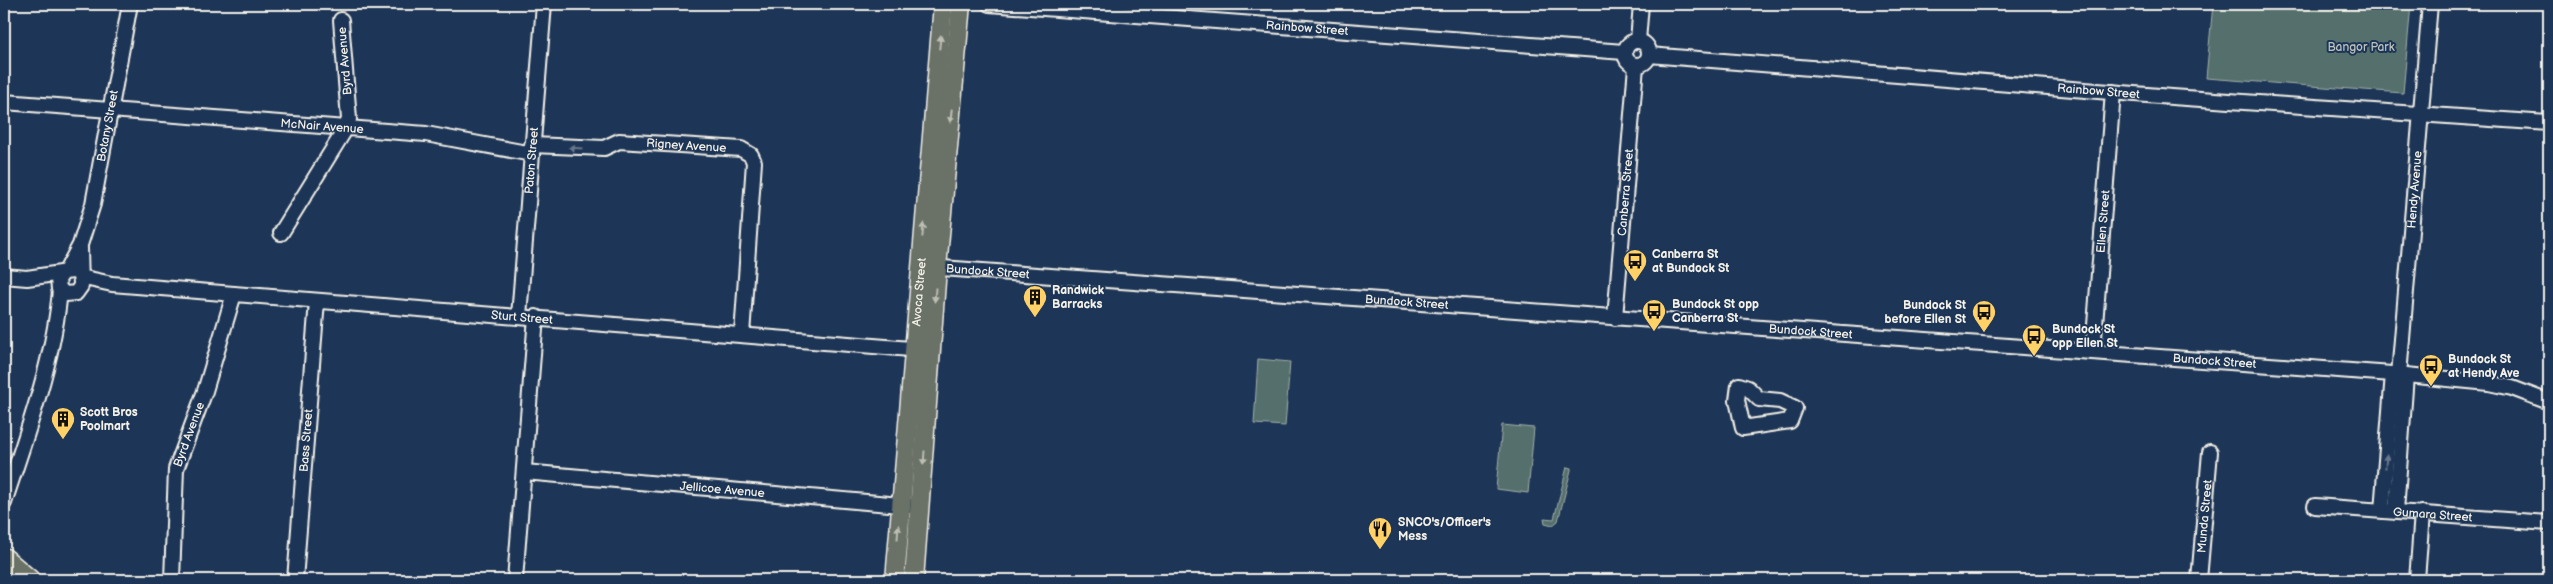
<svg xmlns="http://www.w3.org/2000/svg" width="2553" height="584" viewBox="0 0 2553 584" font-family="'Balsamiq Sans',sans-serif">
<rect width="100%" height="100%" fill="#1d3557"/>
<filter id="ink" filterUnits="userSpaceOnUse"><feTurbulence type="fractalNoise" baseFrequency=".02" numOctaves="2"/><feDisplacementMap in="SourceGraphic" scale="10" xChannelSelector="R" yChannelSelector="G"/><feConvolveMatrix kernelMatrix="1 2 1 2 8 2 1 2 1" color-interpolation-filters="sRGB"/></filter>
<g filter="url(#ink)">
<g fill="#546f6c" stroke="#a4b0aa">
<path d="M2213,4H2411L2403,93L2206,78Z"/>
<path d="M1258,359L1290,362L1285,426L1254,424Z"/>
<path d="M1502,425L1534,428L1528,493L1496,489Z"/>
<path d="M1567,467L1571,468V470L1558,521L1553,525L1545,523L1544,518L1554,519Z"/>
</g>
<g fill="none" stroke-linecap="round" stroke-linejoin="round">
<g stroke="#f4f1e8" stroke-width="18">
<g id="minor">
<path id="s1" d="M989,4L1624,52"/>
<circle cx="1637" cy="53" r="12"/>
<path d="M1638,41L1641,4"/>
<path id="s2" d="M1649,55L2172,97L2549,123"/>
<path id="s3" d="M4,102L426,134L532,154"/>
<path id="s4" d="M532,145L604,148L619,141L741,149L751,155L754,162L742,335"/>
<path d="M281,233L346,128L349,119L341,20"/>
<path id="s5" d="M928,267L2406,375L2489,383L2512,388L2549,402"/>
<path id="s6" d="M66,271L80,245L93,204L130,4"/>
<path d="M74,271L64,272L58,279L59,289L65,294L76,293L81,286L80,248"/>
<path d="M4,276L27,278L61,273"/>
<path id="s7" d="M80,277L112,284L923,350"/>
<path id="s8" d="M519,316L544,4"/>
<path id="s9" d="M1615,318L1636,66"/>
<path id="s10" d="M2093,351L2113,92"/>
<path id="s11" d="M2399,375L2430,4"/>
<path d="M1739,385L1748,388L1759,399L1780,401L1795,408L1790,421L1743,428L1737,400Z"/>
<path id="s12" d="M524,472L912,506"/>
<path d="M4,503C26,435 54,361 60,290"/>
<path id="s13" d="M2315,506L2549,523"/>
<path d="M2382,510L2393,374"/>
<path d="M2396,511L2406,375"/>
<path id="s14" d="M172,580L176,469L205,391L234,294"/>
<path id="s15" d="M295,580L317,301"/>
<path d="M515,580L536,317"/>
<path id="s16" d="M2199,580L2210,452"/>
<path d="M2417,580L2422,513"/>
</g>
</g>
<g stroke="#f4f1e8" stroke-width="21">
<g id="major">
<path d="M4,557L31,580"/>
<path id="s17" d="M895,580L943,4"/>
<path d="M914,580L937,268L961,4"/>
</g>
</g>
<use href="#minor" stroke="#1d3557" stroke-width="14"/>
<use href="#major" stroke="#6a7166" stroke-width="18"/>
</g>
<defs><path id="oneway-solid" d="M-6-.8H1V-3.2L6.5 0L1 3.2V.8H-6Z" transform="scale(1.25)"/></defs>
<g fill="#bdbeb4">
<use href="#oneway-solid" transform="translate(940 42) rotate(-84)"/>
<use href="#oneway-solid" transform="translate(951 116) rotate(96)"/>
<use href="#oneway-solid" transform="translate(923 230) rotate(-85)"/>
<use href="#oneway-solid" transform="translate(935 295) rotate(94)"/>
<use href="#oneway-solid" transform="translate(924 458) rotate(94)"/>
<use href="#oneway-solid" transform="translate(898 532) rotate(-86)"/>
</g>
<g fill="#68778a">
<use href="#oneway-solid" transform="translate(576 148) rotate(-176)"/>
<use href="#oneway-solid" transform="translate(2386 461) rotate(-85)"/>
</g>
</g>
<defs>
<g id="bus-pin" transform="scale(1.25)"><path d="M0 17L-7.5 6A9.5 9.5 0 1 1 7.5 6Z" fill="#ffd166" stroke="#1d3557"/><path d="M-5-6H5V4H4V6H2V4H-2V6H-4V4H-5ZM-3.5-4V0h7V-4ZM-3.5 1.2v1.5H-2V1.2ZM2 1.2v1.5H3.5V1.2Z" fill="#111"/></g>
<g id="building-pin" transform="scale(1.25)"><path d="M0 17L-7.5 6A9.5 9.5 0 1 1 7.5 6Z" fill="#ffd166" stroke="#1d3557"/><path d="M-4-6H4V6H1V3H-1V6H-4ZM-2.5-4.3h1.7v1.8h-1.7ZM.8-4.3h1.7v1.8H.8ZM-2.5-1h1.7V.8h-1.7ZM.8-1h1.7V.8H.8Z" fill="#111"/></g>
<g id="restaurant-pin" transform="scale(1.25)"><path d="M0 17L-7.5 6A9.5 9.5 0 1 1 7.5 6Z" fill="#ffd166" stroke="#1d3557"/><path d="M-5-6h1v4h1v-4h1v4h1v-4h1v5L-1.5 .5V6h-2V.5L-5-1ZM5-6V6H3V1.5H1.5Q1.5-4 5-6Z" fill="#111"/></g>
</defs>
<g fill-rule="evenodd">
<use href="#bus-pin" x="1635" y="261"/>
<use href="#building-pin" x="1035" y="297"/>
<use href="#bus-pin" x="1654" y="311"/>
<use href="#bus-pin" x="1984" y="312"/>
<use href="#bus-pin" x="2034" y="336"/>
<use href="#bus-pin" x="2431" y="366"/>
<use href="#building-pin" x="63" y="419"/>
<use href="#restaurant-pin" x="1380" y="529"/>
</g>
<g text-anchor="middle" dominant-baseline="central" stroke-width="4" stroke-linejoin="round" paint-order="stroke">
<g font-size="12" fill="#f4f1e8" stroke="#1d3557">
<text stroke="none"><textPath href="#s1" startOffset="319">Rainbow Street</textPath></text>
<text transform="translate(345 61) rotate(-95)">Byrd Avenue</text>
<text stroke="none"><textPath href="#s2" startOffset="451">Rainbow Street</textPath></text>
<text stroke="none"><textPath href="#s6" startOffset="152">Botany Street</textPath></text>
<text stroke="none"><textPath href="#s3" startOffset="319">McNair Avenue</textPath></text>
<text stroke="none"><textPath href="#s4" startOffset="156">Rigney Avenue</textPath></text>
<text stroke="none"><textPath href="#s8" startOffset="156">Paton Street</textPath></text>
<text stroke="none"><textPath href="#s11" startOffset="186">Hendy Avenue</textPath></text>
<text stroke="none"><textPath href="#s9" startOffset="126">Canberra Street</textPath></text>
<text stroke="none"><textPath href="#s10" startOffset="130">Ellen Street</textPath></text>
<text stroke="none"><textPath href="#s5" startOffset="60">Bundock Street</textPath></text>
<text stroke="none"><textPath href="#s17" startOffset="289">Avoca Street</textPath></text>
<text stroke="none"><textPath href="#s5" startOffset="480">Bundock Street</textPath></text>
<text stroke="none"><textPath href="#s7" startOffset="444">Sturt Street</textPath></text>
<text stroke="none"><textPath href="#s5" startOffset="885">Bundock Street</textPath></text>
<text stroke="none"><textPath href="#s5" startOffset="1290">Bundock Street</textPath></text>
<text stroke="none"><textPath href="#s14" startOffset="148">Byrd Avenue</textPath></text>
<text stroke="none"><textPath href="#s15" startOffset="140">Bass Street</textPath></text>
<text stroke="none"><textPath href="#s12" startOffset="199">Jellicoe Avenue</textPath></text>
<text stroke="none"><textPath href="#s13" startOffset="118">Gumara Street</textPath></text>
<text stroke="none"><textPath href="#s16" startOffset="64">Munda Street</textPath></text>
</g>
<g font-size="12" fill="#bcc4bd" stroke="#1d3557">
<text x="2361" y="47">Bangor Park</text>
</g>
<g font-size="12" font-weight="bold" fill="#f4f1e8" stroke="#1d3557" text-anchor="start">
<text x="1652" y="254">Canberra St<tspan x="1652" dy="14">at Bundock St</tspan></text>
<text x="1052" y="290">Randwick<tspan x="1052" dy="14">Barracks</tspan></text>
<text x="1672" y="304">Bundock St opp<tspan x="1672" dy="14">Canberra St</tspan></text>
<text x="1966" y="305" text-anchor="end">Bundock St<tspan x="1966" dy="14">before Ellen St</tspan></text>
<text x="2052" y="329">Bundock St<tspan x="2052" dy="14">opp Ellen St</tspan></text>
<text x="2448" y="359">Bundock St<tspan x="2448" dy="14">at Hendy Ave</tspan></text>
<text x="80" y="412">Scott Bros<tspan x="80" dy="14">Poolmart</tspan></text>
<text x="1398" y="522">SNCO's/Officer's<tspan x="1398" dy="14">Mess</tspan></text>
</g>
</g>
<rect width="2553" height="584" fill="none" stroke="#1d3557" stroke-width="20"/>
<rect x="10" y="10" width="2533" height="564" fill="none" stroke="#f4f1e8" stroke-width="2" filter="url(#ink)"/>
</svg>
